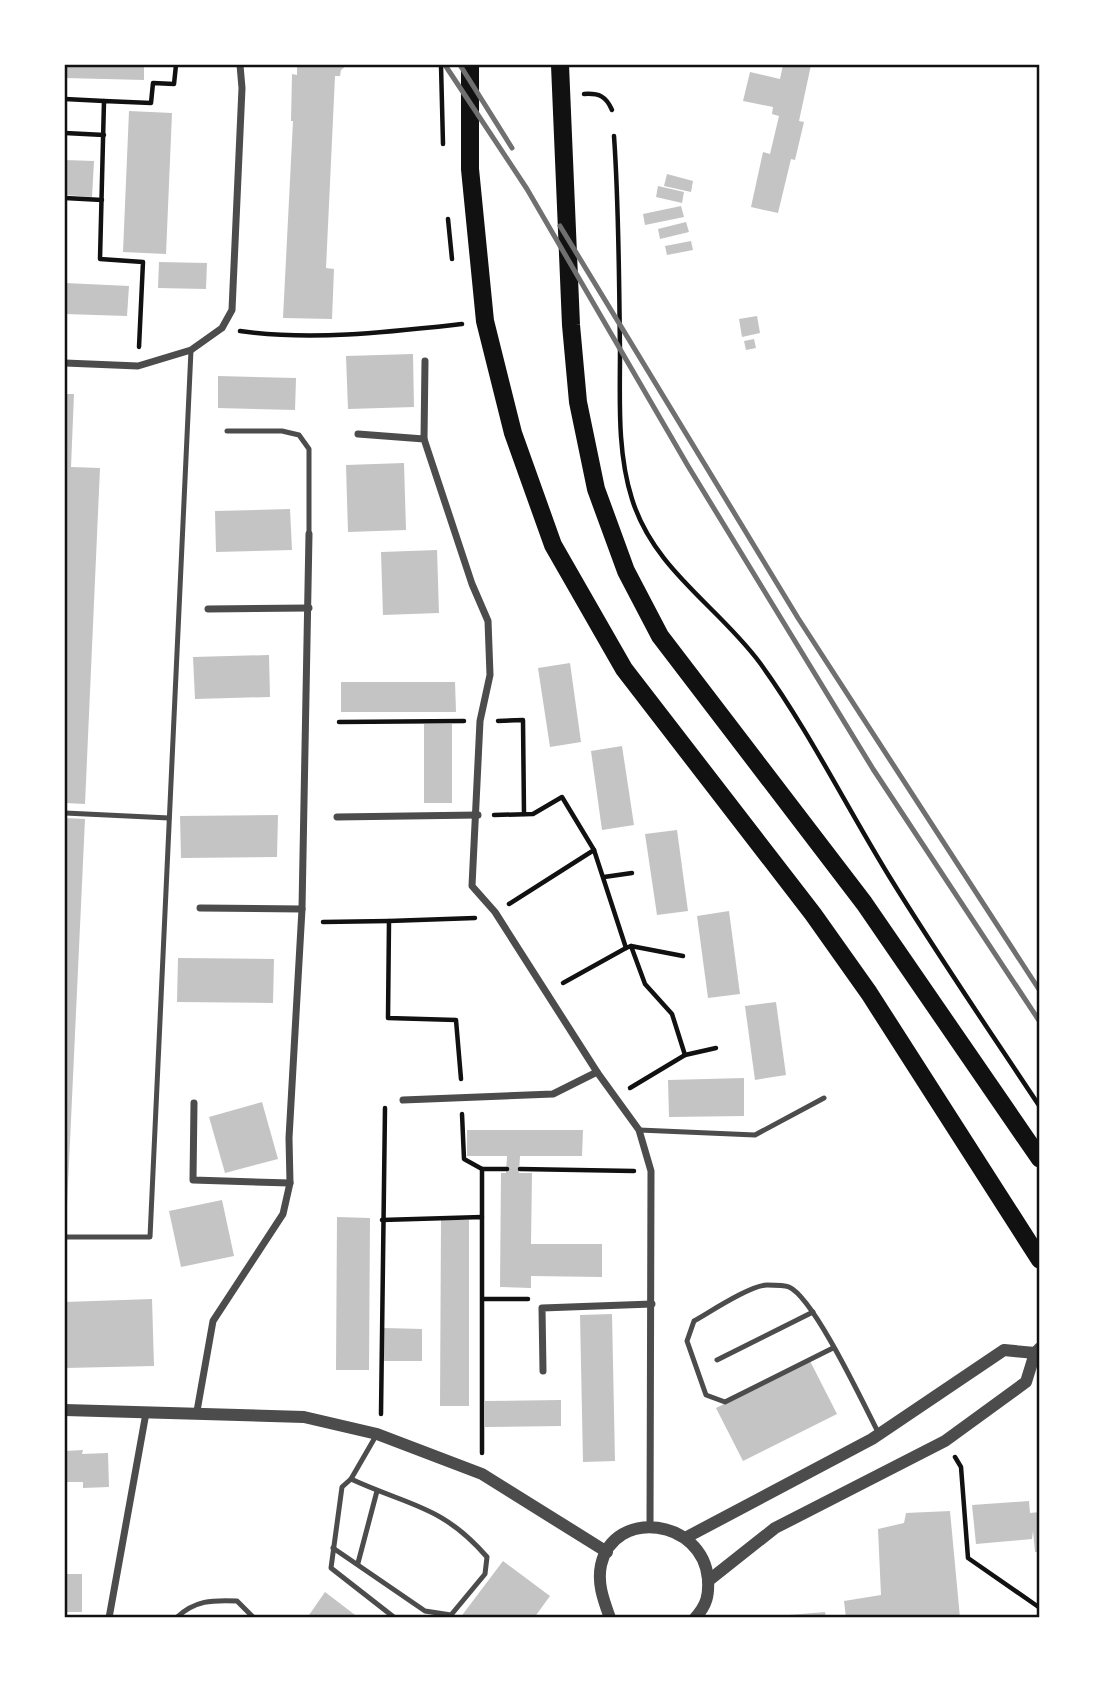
<svg xmlns="http://www.w3.org/2000/svg" width="1105" height="1683" viewBox="0 0 1105 1683" font-family="Arial,sans-serif">
<rect width="100%" height="100%" fill="#fff"/>
<g fill="#c4c4c4">
<path d="M65,65H144V80L65,78Z"/>
<path d="M297,65H347L341,70L340,76H335L326,268L334,269L332,319L283,318L293,121H291L292,74L297,75Z"/>
<path d="M783,65H811L799,121L804,122L795,160L791,159L778,213L751,207L763,152L770,154L779,116L772,114L773,107L743,101L750,72L780,79Z"/>
<path d="M129,111L172,113L166,254L123,252Z"/>
<path d="M65,160L94,161L92,197L65,195Z"/>
<path d="M667,174L693,181L691,192L664,186Z"/>
<path d="M658,186L684,192L682,203L656,197Z"/>
<path d="M681,206L684,217L645,225L643,214Z"/>
<path d="M686,222L689,232L660,239L658,229Z"/>
<path d="M691,241L693,250L667,255L665,246Z"/>
<path d="M159,262L207,263L206,289L158,288Z"/>
<path d="M65,283L129,286L127,316L65,314Z"/>
<path d="M757,316L760,333L742,337L739,319Z"/>
<path d="M754,339L756,348L746,350L744,341Z"/>
<path d="M413,354L414,407L348,409L346,356Z"/>
<path d="M218,376L296,378L295,410L218,408Z"/>
<path d="M65,394H74L71,467L100,468L85,804L65,803Z"/>
<path d="M404,463L406,530L348,532L346,465Z"/>
<path d="M290,509L292,550L216,552L215,511Z"/>
<path d="M437,550L439,613L383,615L381,552Z"/>
<path d="M269,655L270,697L195,699L193,657Z"/>
<path d="M570,663L581,742L550,747L538,668Z"/>
<path d="M341,682H455L456,712H341Z"/>
<rect x="424" y="724" width="28" height="79"/>
<path d="M622,746L634,825L602,830L591,751Z"/>
<path d="M278,815L277,857L181,858L180,816Z"/>
<path d="M65,818L85,819L67,1206H65Z"/>
<path d="M677,830L688,911L657,915L645,834Z"/>
<path d="M729,911L740,994L708,998L697,916Z"/>
<path d="M178,958L274,959L273,1003L177,1002Z"/>
<path d="M776,1002L786,1075L755,1080L745,1006Z"/>
<path d="M744,1078V1116L669,1117L668,1080Z"/>
<path d="M262,1102L278,1159L225,1173L209,1117Z"/>
<path d="M467,1130H583L582,1156H520L519,1173H532L531,1244H602V1277L531,1276V1288L500,1287L501,1173H506L507,1156H467Z"/>
<path d="M222,1200L234,1256L181,1267L169,1211Z"/>
<path d="M337,1217L370,1218L369,1370H336Z"/>
<path d="M441,1220H469V1406H440Z"/>
<path d="M152,1299L154,1366L65,1368V1302Z"/>
<path d="M612,1314L615,1461L583,1462L580,1315Z"/>
<path d="M384,1328L422,1329V1361H384Z"/>
<path d="M810,1361L837,1414L743,1461L716,1408Z"/>
<path d="M561,1400V1426L485,1427V1401Z"/>
<path d="M83,1450L82,1454L108,1453L109,1487L83,1488V1482H65V1451Z"/>
<path d="M1029,1501L1030,1513L1040,1512V1552H1035L1033,1531L1032,1539L976,1544L972,1505Z"/>
<path d="M950,1511L960,1618H846L844,1601L881,1595L878,1529L904,1523L906,1513Z"/>
<path d="M503,1561L550,1596L534,1618H460Z"/>
<rect x="65" y="1574" width="17" height="38"/>
<path d="M325,1592L359,1618H307Z"/>
<path d="M825,1612L826,1618H777V1616Z"/>
</g>
<g fill="none" stroke-linecap="round" stroke-linejoin="round">
<g stroke="#111" stroke-width="4.5">
<path d="M441,65L443,144"/>
<path d="M584,94C599,93 606,96 612,110"/>
<path d="M65,99L104,101"/>
<path d="M65,133L104,135"/>
<path d="M614,136C619,207 619,279 620,351C620,400 617,452 632,499C654,570 718,606 760,663C808,729 846,806 889,876C937,954 989,1030 1040,1107"/>
<path d="M65,198L102,200"/>
<path d="M448,219L452,259"/>
<path d="M240,331C312,341 389,332 462,324"/>
<path d="M139,347L143,262L100,259L104,101L151,103L153,83L174,84L176,65"/>
<path d="M498,721L523,720L524,814"/>
<path d="M339,722L464,721"/>
<path d="M494,815L533,814L562,797L594,850L626,948L631,946L645,984L672,1014L685,1055"/>
<path d="M604,877L632,873"/>
<path d="M509,904L594,850"/>
<path d="M323,922L389,921"/>
<path d="M631,946L683,956"/>
<path d="M563,983L626,948"/>
<path d="M461,1079L456,1020L388,1018L389,921L475,918"/>
<path d="M630,1088L685,1055L716,1048"/>
<path d="M462,1114L464,1159L482,1169V1217"/>
<path d="M482,1169H507"/>
<path d="M520,1169L634,1171"/>
<path d="M382,1220L482,1217V1453"/>
<path d="M483,1299H528"/>
<path d="M381,1414L385,1108"/>
<path d="M955,1457L961,1467L968,1558L1040,1608"/>
</g>
<g stroke="#4c4c4c" stroke-width="5">
<path d="M227,431H282L299,435L309,449V534"/>
<path d="M65,813L169,818"/>
<path d="M639,1130L755,1135L824,1098"/>
<path d="M65,1237H150L191,350"/>
<path d="M833,1348L725,1402L706,1395L687,1341L694,1321C710,1312 751,1285 767,1285C773,1285 784,1285 789,1287C814,1298 864,1405 879,1434"/>
<path d="M717,1360L813,1312"/>
<path d="M377,1434L351,1479L342,1487L331,1568L395,1618"/>
<path d="M333,1548L425,1611L451,1615L485,1574L487,1557C442,1505 409,1506 351,1479"/>
<path d="M358,1563L377,1491"/>
<path d="M176,1618C195,1600 212,1600 237,1601L254,1618"/>
</g>
<g stroke="#4c4c4c" stroke-width="7">
<path d="M65,363L138,366L191,350L222,328L232,310L242,88L240,65"/>
<path d="M358,434L424,439L472,584L488,621L490,675L480,721L472,886L495,912L597,1072"/>
<path d="M424,439L425,361"/>
<path d="M208,609L309,608"/>
<path d="M337,817L478,815"/>
<path d="M200,908L302,909"/>
<path d="M403,1100L553,1094L597,1072L639,1130L651,1171L650,1527"/>
<path d="M194,1103L193,1180L290,1183"/>
<path d="M543,1371L542,1308L652,1304"/>
<path d="M197,1411L213,1321L283,1214L290,1183L289,1138L302,909L309,534"/>
<path d="M109,1618L146,1413"/>
</g>
<g stroke="#4c4c4c" stroke-width="12">
<path d="M65,1410L304,1417L377,1434L482,1474L607,1552"/>
<path d="M687,1537L872,1439L1004,1350L1035,1353"/>
<path d="M708,1581L775,1528L945,1441L1026,1382L1035,1353L1040,1348"/>
<path d="M610,1618C604,1601 597,1584 601,1565C614,1507 703,1519 708,1579C709,1595 707,1605 695,1618"/>
</g>
<g stroke="#111" stroke-width="18">
<path d="M470,65V169L485,321L513,433L553,545L624,669L813,914L869,993L1040,1260"/>
<path d="M560,65L571,325L578,402L596,489L626,571L660,636L864,903L1040,1159"/>
</g>
<g stroke="#707070" stroke-width="5">
<path d="M445,65L527,189L688,466L873,769L1040,1022"/>
<path d="M460,65L512,148"/>
<path d="M560,226L798,618L1040,991"/>
</g>
</g>
<rect width="1105" height="1683" fill="none" stroke="#ffffff" stroke-width="133"/>
<rect x="66" y="66" width="972" height="1550" fill="none" stroke="#111" stroke-width="2.5"/>
</svg>
